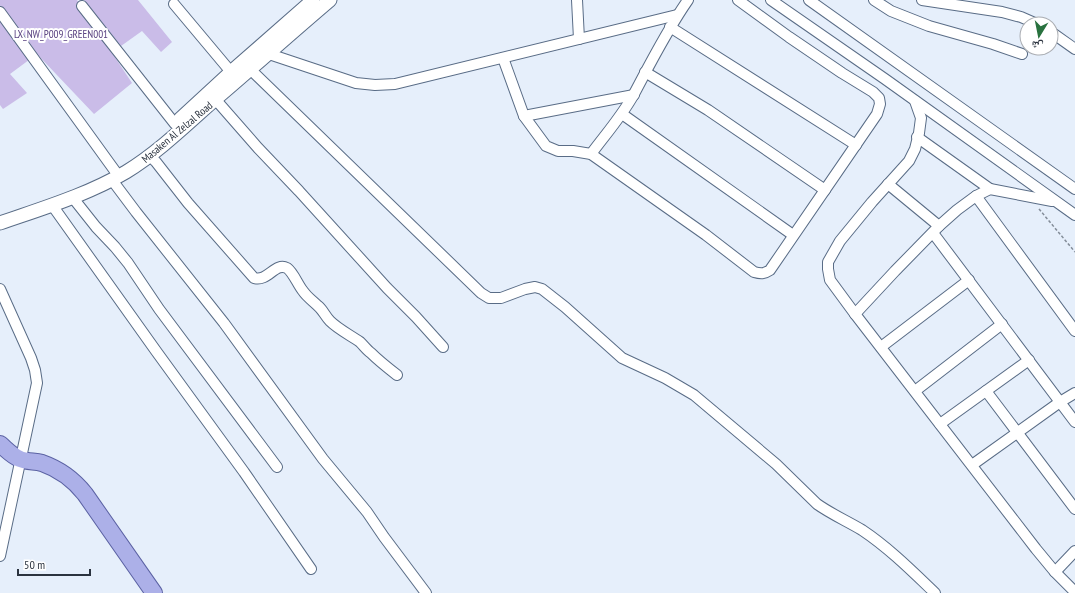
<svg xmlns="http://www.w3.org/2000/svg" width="1075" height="593" viewBox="0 0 1075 593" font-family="'PT Sans Narrow','Noto Naskh Arabic',sans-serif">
<rect width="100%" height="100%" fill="#e6effb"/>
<g fill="#cabce8">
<path d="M0,0H77L132,83L94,114L37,54L10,74L27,93L3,109L0,105Z"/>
<path d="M84,0H138L172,42L161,52L142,31L121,46Z"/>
</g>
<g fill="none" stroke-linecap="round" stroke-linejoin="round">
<g stroke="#596c86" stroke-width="12">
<g id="minor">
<path d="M577,0L579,39"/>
<path d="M771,0L885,79L1075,215"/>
<path d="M809,0L1075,189"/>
<path d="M874,0L891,11L929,26L993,44L1022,54"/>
<path d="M922,0L1002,12L1021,17L1037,24"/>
<path d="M174,4L231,72"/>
<path d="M82,6L175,124"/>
<path d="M0,12L115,171"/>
<path d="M670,27L856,145"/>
<path d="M1051,32L1075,49"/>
<path d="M263,52L356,83L375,85L395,84L677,15"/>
<path d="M503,58L524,116L546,146L558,151H573L591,154L706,235L754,272C761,274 764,274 770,270L877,114L880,104L879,98L873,92L842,73L789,37L738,0"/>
<path d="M250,69L481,293L489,298H501L525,289L535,287L542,289L565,307L622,358L665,378L694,395L776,464L817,504C831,514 847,521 862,530C889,548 912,571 935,593"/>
<path d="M645,72L708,110L825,190"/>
<path d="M216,100L258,148L299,191L387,288L416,317L443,347"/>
<path d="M915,101L921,118L919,133L915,149L909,161L872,202L840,241L828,262V269L830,280L855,314L1036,549L1055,572L1075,592"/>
<path d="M622,114L793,235"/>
<path d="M524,116L634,95"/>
<path d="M917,137L990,189"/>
<path d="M591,154C605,135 622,116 634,94C651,62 667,30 688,0"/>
<path d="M150,156L156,162L188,203L254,278C268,282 275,262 287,268C293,272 298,285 303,291C307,297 313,301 318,306C323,310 325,316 330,321C338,329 350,335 360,342C364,346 367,350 371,353C379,361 388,368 397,375"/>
<path d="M112,180L136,212L224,323L323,459L367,512L384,537L426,593"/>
<path d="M888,184L939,226"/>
<path d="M976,196L1075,331"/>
<path d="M73,198L96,227L115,247L128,263L159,309L277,467"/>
<path d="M52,205L156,351L244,472L311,569"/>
<path d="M933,233L1075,422"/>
<path d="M0,289L31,358L35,370L37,383L0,556"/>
<path d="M855,314L895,271L939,226L957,210L976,196L990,189L1052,201"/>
<path d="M881,347L969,280"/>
<path d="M915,391L1002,324"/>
<path d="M986,391L1075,509"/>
<path d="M940,424L1029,360"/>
<path d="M972,465L1060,402L1075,393"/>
<path d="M1055,572L1075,551"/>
</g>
</g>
<g stroke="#596c86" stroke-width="15">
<g id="tertiary">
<path d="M180,119L231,72L313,0"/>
<path d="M0,223C43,208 87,195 126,172C157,153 184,127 211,103C251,69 290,34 330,0"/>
</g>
</g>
<g stroke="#5b62a3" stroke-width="18">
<path id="primary" d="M0,444C6,449 12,456 20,459C27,462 35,461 42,463C59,469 74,480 85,494L154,593"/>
</g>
<path stroke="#838c98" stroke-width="1.5" stroke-dasharray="3 2" stroke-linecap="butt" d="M1039,209L1075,252"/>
<use href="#minor" stroke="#fff" stroke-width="10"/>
<use href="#tertiary" stroke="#fff" stroke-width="13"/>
<use href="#primary" stroke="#acb0e8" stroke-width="16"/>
</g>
<g text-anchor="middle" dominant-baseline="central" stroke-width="4" stroke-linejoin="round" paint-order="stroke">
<g font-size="11" fill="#5b4382" stroke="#fff">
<text x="61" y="34">LX_NW_P009_GREEN001</text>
</g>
<g font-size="11" fill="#2b333f" stroke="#fff">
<text transform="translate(177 132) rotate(-40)">Masaken Al Zelzal Road</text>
</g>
</g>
<g transform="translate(1039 36) rotate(190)"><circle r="19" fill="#ffffff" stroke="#aaadb2"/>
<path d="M0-3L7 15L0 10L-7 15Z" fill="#29723f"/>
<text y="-6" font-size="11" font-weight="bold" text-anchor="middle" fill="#2b333f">ش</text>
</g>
<path d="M18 569v6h72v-6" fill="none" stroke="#2b333f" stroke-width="2"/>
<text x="24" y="569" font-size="12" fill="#2b333f" stroke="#ffffff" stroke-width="3" paint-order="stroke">50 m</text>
</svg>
